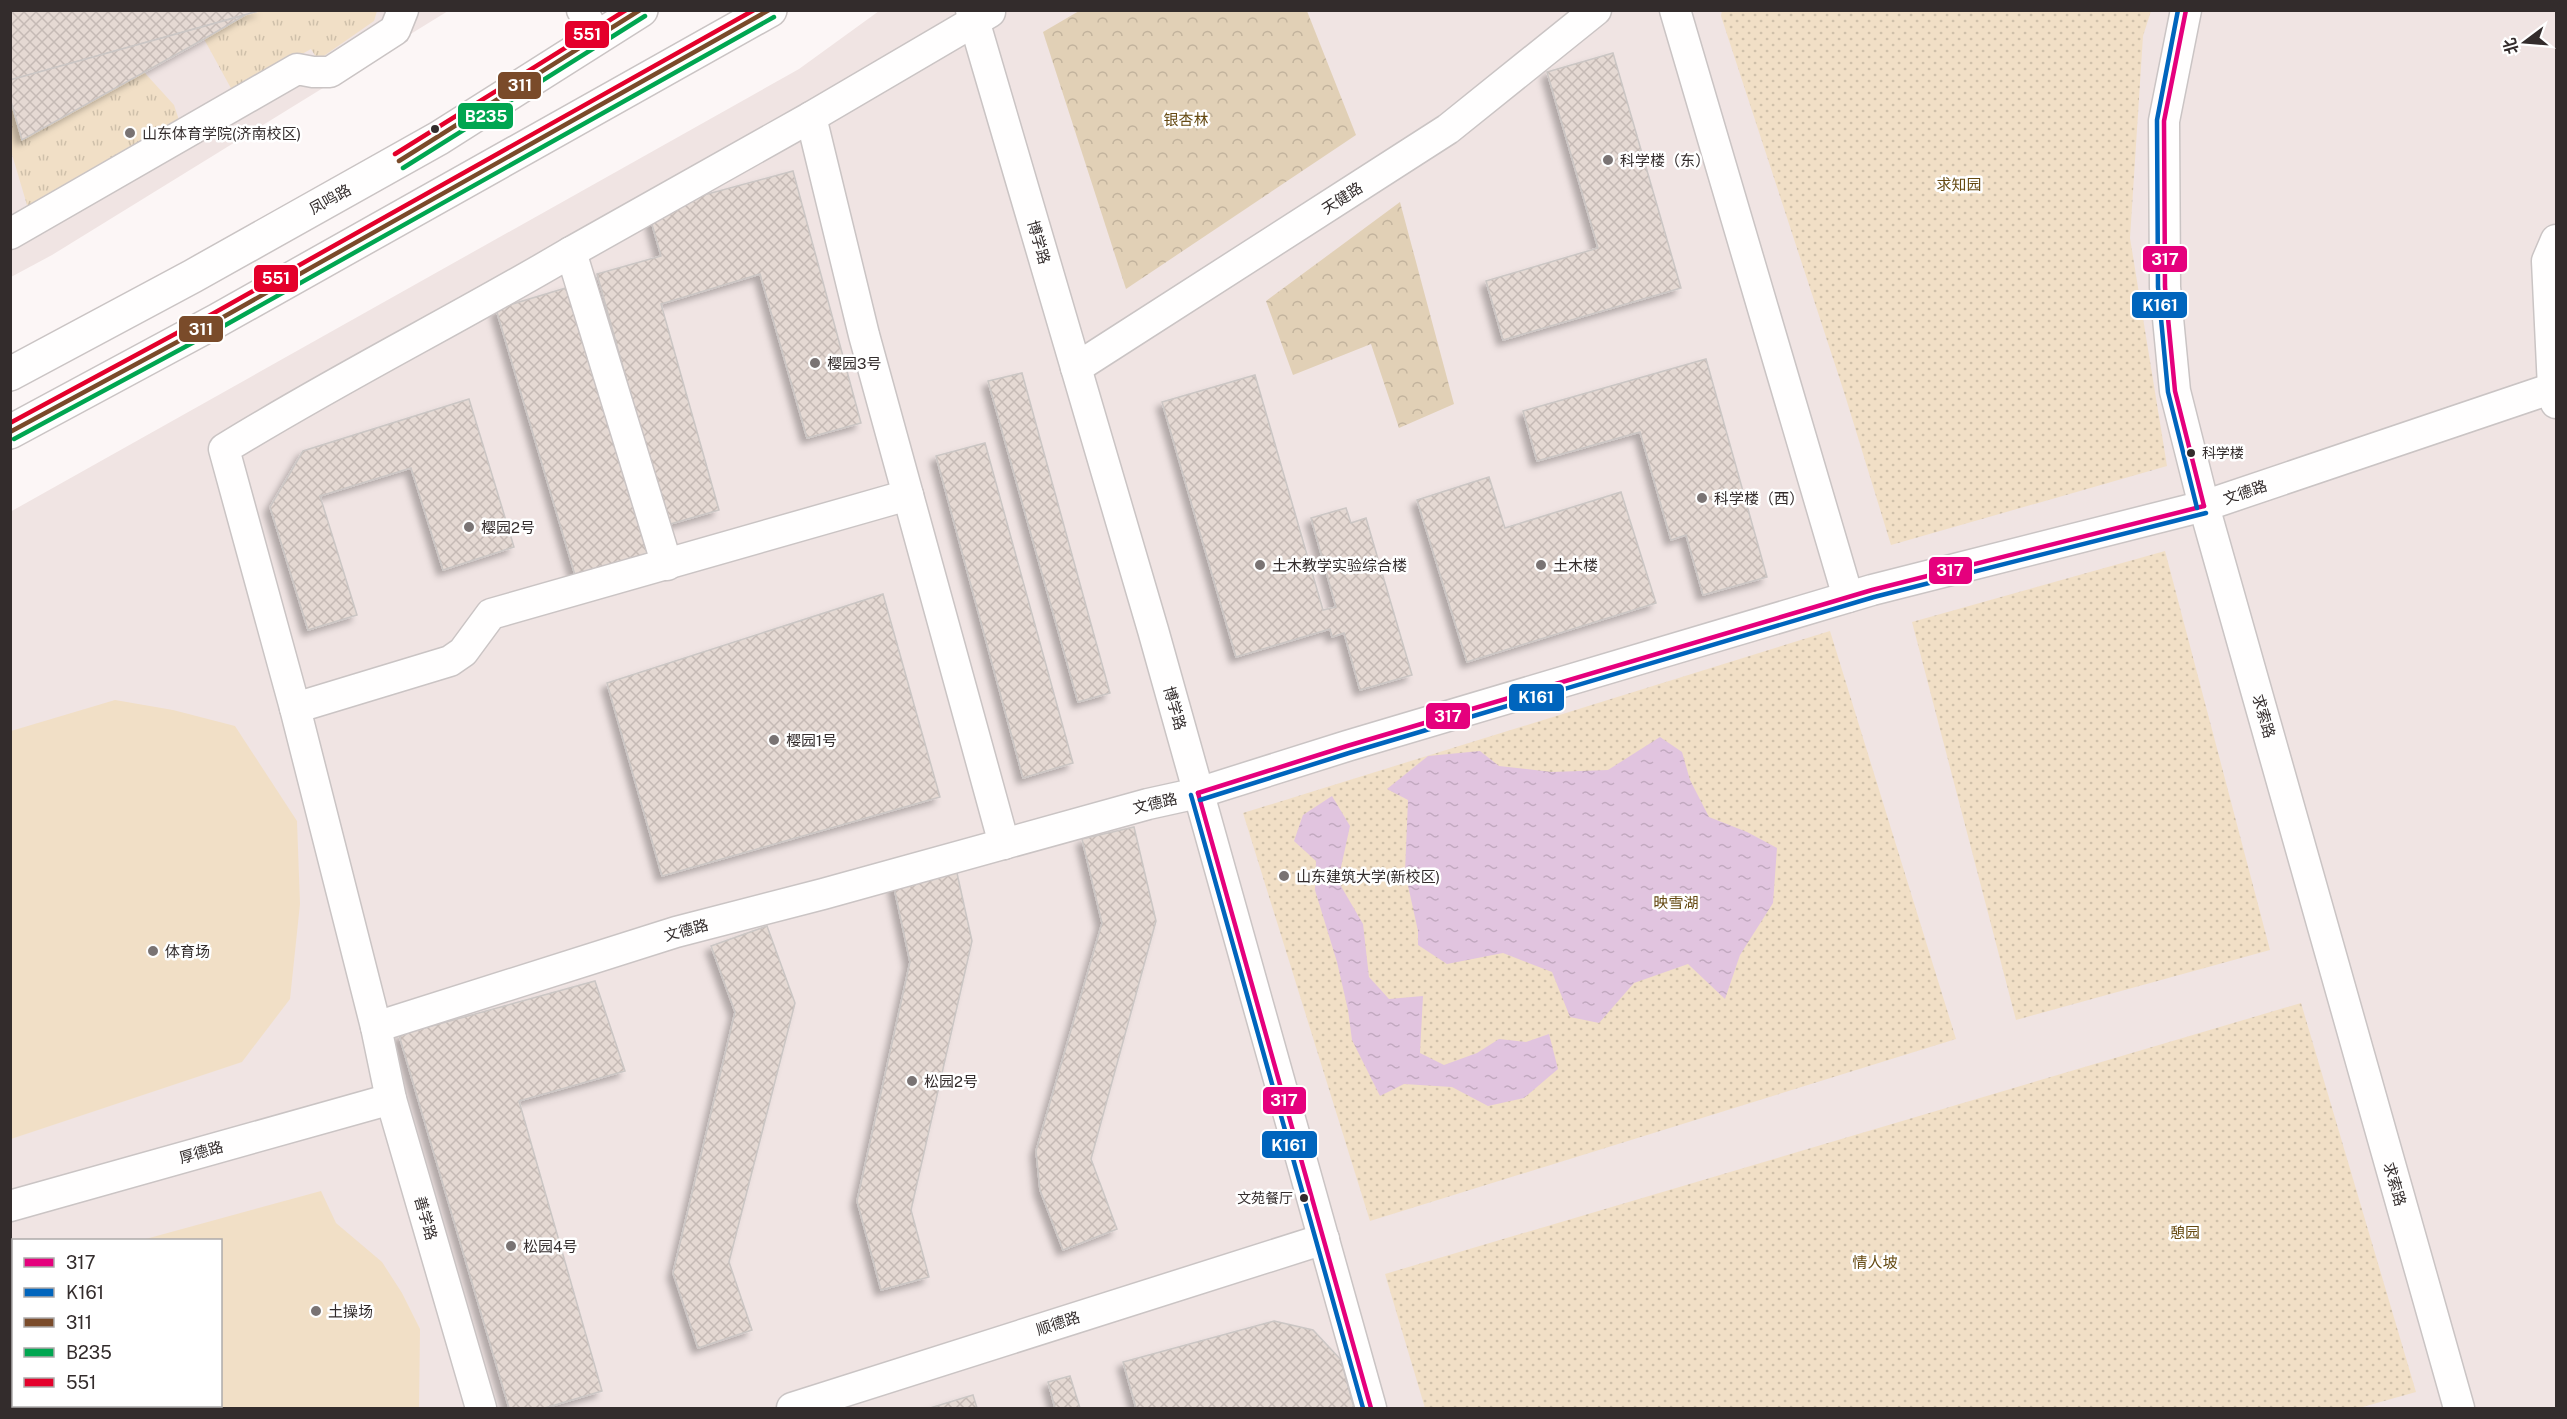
<svg xmlns="http://www.w3.org/2000/svg" width="2567" height="1419" viewBox="0 0 2567 1419" font-family="'Public Sans','Noto Sans SC',sans-serif">
<defs>
<pattern id="grass-tufts" width="24" height="20" patternUnits="userSpaceOnUse" patternTransform="scale(1.5)"><rect width="24" height="20" fill="#f1dfc6"/><path d="M3 7l-1-3M5 7V3M7 7l1-3M15 17l-1-3M17 17v-4M19 17l1-3" fill="none" stroke="#cfc0aa"/></pattern>
<pattern id="forest-crowns" width="20" height="18" patternUnits="userSpaceOnUse" patternTransform="scale(1.5)"><rect width="20" height="18" fill="#e1d0b6"/><path d="M2 6a3 3 0 1 1 6 0M12 15a3 3 0 1 1 6 0" fill="none" stroke="#c2b39d"/></pattern>
<pattern id="park-dots" width="8" height="8" patternUnits="userSpaceOnUse" patternTransform="scale(1.5)"><rect width="8" height="8" fill="#f1dfc6"/><path d="M2 2h.1M6 6h.1" fill="none" stroke="#cfc0aa" stroke-width="1.8" stroke-linecap="round"/></pattern>
<pattern id="water-ripples" width="26" height="14" patternUnits="userSpaceOnUse" patternTransform="scale(1.5)"><rect width="26" height="14" fill="#e1c4df"/><path d="M2 4q2-2 4 0t4 0M15 11q2-2 4 0t4 0" fill="none" stroke="#c2a9c0"/></pattern>
<pattern id="building-cross-hatch" width="8" height="8" patternUnits="userSpaceOnUse" patternTransform="scale(1.5)"><rect width="8" height="8" fill="#e5d9d3"/><path d="M0 0l8 8M0 8l8-8" fill="none" stroke="#c5bab5"/></pattern>
<filter id="shadow"><feDropShadow dx="-5.5" dy="5.5" stdDeviation="3" flood-color="#0004"/></filter>
</defs>
<rect width="100%" height="100%" fill="#fcf6f6"/>
<g fill="#f0e4e3" fill-rule="evenodd">
<path d="M11,11H448L52,255L11,277Z"/>
<path d="M879,11H2556V1408H11L10,512L799,69ZM14,1240H220V1406H14Z"/>
</g>
<g fill="url(#grass-tufts)">
<path d="M262,11H377L374,21L318,60L311,49L233,92L204,39L245,15Z"/>
<path d="M144,72L174,105L180,123L34,209L27,205L11,151L10,98L22,140Z"/>
</g>
<g fill="url(#forest-crowns)">
<path d="M1079,11H1307L1356,135L1126,289L1043,32Z"/>
<path d="M1400,202L1454,404L1399,428L1371,344L1293,375L1266,301Z"/>
</g>
<g fill="url(#park-dots)">
<path d="M1722,10L2151,11L2143,36L2130,238L2167,466L1891,545L1844,392L1721,16Z"/>
<path d="M2165,551L2270,950L2016,1020L1912,622Z"/>
<path d="M1830,631L1956,1039L1370,1221L1243,813Z"/>
<path d="M2301,1003L2416,1392L2359,1408H1425L1385,1274Z"/>
</g>
<g fill="#f1dfc6">
<path d="M115,700L173,710L235,726L297,821L300,904L290,999L242,1062L11,1139V731Z"/>
<path d="M321,1191L336,1223L382,1262L402,1293L420,1329L419,1408H11L10,1277L13,1276L14,1406H220V1240H142Z"/>
</g>
<g fill="url(#water-ripples)">
<path d="M1660,737L1682,752L1690,780L1709,817L1747,832L1777,848L1773,903L1740,955L1725,999L1688,964L1634,983L1599,1023L1570,1017L1552,972L1503,953L1447,964L1418,945V931L1405,872L1408,800L1387,789L1428,756L1480,751L1499,766L1552,772L1608,770Z"/>
<path d="M1332,796L1350,826L1338,881L1363,924L1369,977L1389,999L1423,996L1420,1053L1444,1065L1477,1053L1499,1039L1526,1042L1549,1034L1558,1069L1524,1098L1488,1106L1452,1087L1404,1084L1380,1096L1352,1040L1348,1010L1337,962L1315,890L1316,861L1294,841L1303,815Z"/>
</g>
<g fill="url(#building-cross-hatch)" stroke="#cbc6c4" stroke-width="1.5" filter="url(#shadow)">
<path d="M10,10H262L10,80Z"/>
<path d="M245,15L204,39L22,140L10,98V80Z"/>
<path d="M1613,53L1681,288L1503,340L1486,281L1598,248L1547,72Z"/>
<path d="M793,171L861,423L807,438L760,274L661,304L719,510L667,525L597,274L661,256L648,210Z"/>
<path d="M569,287L649,553L575,575L496,309Z"/>
<path d="M1706,359L1767,577L1703,595L1686,535L1671,540L1640,432L1537,461L1523,411Z"/>
<path d="M1022,373L1110,693L1078,702L988,381Z"/>
<path d="M1255,375L1323,610L1336,607L1311,518L1346,508L1351,523L1366,518L1412,675L1360,690L1344,633L1332,637L1330,629L1236,657L1162,402Z"/>
<path d="M469,399L514,547L443,570L411,468L320,496L357,615L308,630L270,507L303,451Z"/>
<path d="M985,443L1073,763L1023,778L936,456Z"/>
<path d="M1489,477L1505,528L1621,492L1656,603L1467,662L1417,500Z"/>
<path d="M883,594L940,797L662,876L607,683Z"/>
<path d="M1134,827L1156,921L1091,1159L1117,1229L1063,1250L1040,1190L1036,1151L1102,923L1082,839Z"/>
<path d="M955,864L972,941L911,1210L929,1277L881,1290L857,1201L910,962L892,878Z"/>
<path d="M767,926L795,1003L729,1262L752,1330L698,1348L673,1273L735,1012L711,946Z"/>
<path d="M595,981L625,1071L519,1101L602,1391L545,1408H509L399,1035Z"/>
<path d="M1274,1321L1313,1330L1341,1360L1354,1408H1136L1123,1362Z"/>
<path d="M1070,1376L1080,1408H1055L1048,1382Z"/>
<path d="M973,1395L977,1408H930Z"/>
</g>
<g fill="none" stroke-linecap="round" stroke-linejoin="round">
<g stroke="#cac4c4" stroke-width="33">
<g id="minor">
<path d="M582,10L597,38"/>
<path d="M971,10L1153,630L1371,1408"/>
<path d="M1675,10L1848,597"/>
<path d="M2186,10L2164,121L2165,287L2175,391L2204,506L2459,1408"/>
<path d="M811,117L990,12"/>
<path d="M10,234L297,69L313,72H330L395,30L403,10"/>
<path d="M2556,240L2547,261L2553,388L2556,403"/>
<path d="M571,252L811,117L864,335L1004,844"/>
<path d="M1076,368L1448,129L1596,10"/>
<path d="M295,708L450,661L463,652L491,614L908,495"/>
<path d="M376,1027L676,932L823,894L1148,804L1198,793L1347,746L1872,590L2204,506L2553,388"/>
<path d="M10,1206L391,1099"/>
<path d="M481,1408L391,1099L376,1027L295,708L224,449C337,379 456,320 571,252L667,565"/>
<path d="M792,1408L1324,1239"/>
</g>
</g>
<g stroke="#cac4c4" stroke-width="36">
<g id="major">
<path d="M10,374L193,276L439,138L641,10"/>
<path d="M10,432L218,320L770,10"/>
</g>
</g>
<use href="#minor" stroke="#fffefe" stroke-width="30"/>
<use href="#major" stroke="#fffefe" stroke-width="33"/>
<g stroke="#fff" stroke-width="9">
<g id="bus-1">
<path d="M2186,10L2164,121L2165,287L2175,391L2204,506"/>
<path d="M1198,793L1347,746L1872,590L2204,506"/>
<path d="M1198,793L1371,1408"/>
</g>
</g>
<g stroke="#fff" stroke-width="9">
<g id="bus-2">
<path d="M2178,10L2157,120L2158,287L2168,392L2197,508"/>
<path d="M1191,795L1363,1408"/>
<path d="M1200,800L1349,753L1874,597L2206,513"/>
</g>
</g>
<g stroke="#fff" stroke-width="9">
<g id="bus-3">
<path d="M399,161L640,10"/>
<path d="M10,432L218,320L769,10"/>
</g>
</g>
<g stroke="#fff" stroke-width="9">
<g id="bus-4">
<path d="M403,168L645,16"/>
<path d="M14,439L222,327L774,17"/>
</g>
</g>
<g stroke="#fff" stroke-width="9">
<g id="bus-5">
<path d="M395,154L626,10"/>
<path d="M10,423L214,313L754,10"/>
</g>
</g>
<use href="#bus-1" stroke="#e5007d" stroke-width="4.5"/>
<use href="#bus-2" stroke="#0065bd" stroke-width="4.5"/>
<use href="#bus-3" stroke="#7a4b2a" stroke-width="4.5"/>
<use href="#bus-4" stroke="#00a651" stroke-width="4.5"/>
<use href="#bus-5" stroke="#e4002b" stroke-width="4.5"/>
</g>
<g fill="#332c2c" stroke="#fff" stroke-width="2">
<circle cx="435" cy="129" r="5"/>
<circle cx="2191" cy="453" r="5"/>
<circle cx="1304" cy="1198" r="5"/>
</g>
<g fill="#797373" stroke="#fff" stroke-width="2">
<circle cx="130" cy="133" r="6"/>
<circle cx="1608" cy="160" r="6"/>
<circle cx="815" cy="363" r="6"/>
<circle cx="1702" cy="498" r="6"/>
<circle cx="469" cy="527" r="6"/>
<circle cx="1260" cy="565" r="6"/>
<circle cx="1541" cy="565" r="6"/>
<circle cx="774" cy="740" r="6"/>
<circle cx="1284" cy="876" r="6"/>
<circle cx="153" cy="951" r="6"/>
<circle cx="912" cy="1081" r="6"/>
<circle cx="511" cy="1246" r="6"/>
<circle cx="316" cy="1311" r="6"/>
</g>
<g text-anchor="middle" dominant-baseline="central" stroke-width="5" stroke-linejoin="round" paint-order="stroke">
<g font-size="14" fill="#332c2c" stroke="#fff" text-anchor="start">
<text x="2202" y="453">科学楼</text>
<text x="1293" y="1198" text-anchor="end">文苑餐厅</text>
</g>
<g font-size="15" fill="#654911" stroke="#fff">
<text x="1186" y="119">银杏林</text>
<text x="1959" y="184">求知园</text>
<text x="1676" y="902">映雪湖</text>
<text x="2185" y="1232">憩园</text>
<text x="1875" y="1262">情人坡</text>
</g>
<g font-size="15" fill="#332c2c" stroke="#fff" text-anchor="start">
<text x="142" y="133">山东体育学院(济南校区)</text>
<text x="1620" y="160">科学楼（东）</text>
<text x="827" y="363">樱园3号</text>
<text x="1714" y="498">科学楼（西）</text>
<text x="481" y="527">樱园2号</text>
<text x="1272" y="565">土木教学实验综合楼</text>
<text x="1553" y="565">土木楼</text>
<text x="786" y="740">樱园1号</text>
<text x="1296" y="876">山东建筑大学(新校区)</text>
<text x="165" y="951">体育场</text>
<text x="924" y="1081">松园2号</text>
<text x="523" y="1246">松园4号</text>
<text x="328" y="1311">土操场</text>
</g>
<g font-size="15" fill="#332c2c" stroke="#fff">
<text transform="translate(1342 198) rotate(-33)">天健路</text>
<text transform="translate(330 199) rotate(-29)">凤鸣路</text>
<text transform="translate(1039 242) rotate(74)">博学路</text>
<text transform="translate(2245 492) rotate(-19)">文德路</text>
<text transform="translate(1175 708) rotate(74)">博学路</text>
<text transform="translate(2264 716) rotate(74)">求索路</text>
<text transform="translate(1155 803) rotate(-13)">文德路</text>
<text transform="translate(686 930) rotate(-15)">文德路</text>
<text transform="translate(201 1152) rotate(-16)">厚德路</text>
<text transform="translate(2395 1184) rotate(74)">求索路</text>
<text transform="translate(426 1218) rotate(74)">善学路</text>
<text transform="translate(1058 1323) rotate(-18)">顺德路</text>
</g>
</g>
<g stroke="#fff" stroke-width="2">
<rect x="564" y="20" width="46" height="29" rx="6" fill="#e4002b"/>
<rect x="497" y="71" width="45" height="29" rx="6" fill="#7a4b2a"/>
<rect x="457" y="102" width="57" height="28" rx="6" fill="#00a651"/>
<rect x="2142" y="245" width="46" height="28" rx="6" fill="#e5007d"/>
<rect x="253" y="264" width="46" height="29" rx="6" fill="#e4002b"/>
<rect x="2131" y="291" width="57" height="28" rx="6" fill="#0065bd"/>
<rect x="178" y="315" width="46" height="28" rx="6" fill="#7a4b2a"/>
<rect x="1928" y="556" width="45" height="29" rx="6" fill="#e5007d"/>
<rect x="1508" y="683" width="57" height="29" rx="6" fill="#0065bd"/>
<rect x="1425" y="702" width="46" height="28" rx="6" fill="#e5007d"/>
<rect x="1262" y="1086" width="45" height="29" rx="6" fill="#e5007d"/>
<rect x="1261" y="1130" width="57" height="29" rx="6" fill="#0065bd"/>
</g>
<g font-size="16" text-anchor="middle" font-weight="bold" fill="#fff">
<text x="587" y="40">551</text>
<text x="520" y="91">311</text>
<text x="486" y="122">B235</text>
<text x="2165" y="265">317</text>
<text x="276" y="284">551</text>
<text x="2160" y="311">K161</text>
<text x="201" y="335">311</text>
<text x="1950" y="576">317</text>
<text x="1536" y="703">K161</text>
<text x="1448" y="722">317</text>
<text x="1284" y="1106">317</text>
<text x="1289" y="1151">K161</text>
</g>
<rect width="2567" height="1419" fill="none" stroke="#332c2c" stroke-width="24"/>
<rect x="12" y="1239" width="210" height="168" fill="#ffffff" stroke="#adabab" stroke-width="1.5"/>
<rect x="24" y="1258" width="30" height="9" fill="#e5007d" stroke="#adabab" stroke-width="1.5"/>
<text x="66" y="1269" font-size="18" fill="#332c2c">317</text>
<rect x="24" y="1288" width="30" height="9" fill="#0065bd" stroke="#adabab" stroke-width="1.5"/>
<text x="66" y="1299" font-size="18" fill="#332c2c">K161</text>
<rect x="24" y="1318" width="30" height="9" fill="#7a4b2a" stroke="#adabab" stroke-width="1.5"/>
<text x="66" y="1329" font-size="18" fill="#332c2c">311</text>
<rect x="24" y="1348" width="30" height="9" fill="#00a651" stroke="#adabab" stroke-width="1.5"/>
<text x="66" y="1359" font-size="18" fill="#332c2c">B235</text>
<rect x="24" y="1378" width="30" height="9" fill="#e4002b" stroke="#adabab" stroke-width="1.5"/>
<text x="66" y="1389" font-size="18" fill="#332c2c">551</text>
<g transform="translate(2525 42) rotate(254)" stroke="#ffffff" stroke-width="4.5" paint-order="stroke">
<path d="M0-4.5L10 22L0 15L-10 22Z" fill="#332c2c"/>
<text y="-9" font-size="16" font-weight="bold" text-anchor="middle" fill="#332c2c">北</text>
</g>
</svg>
